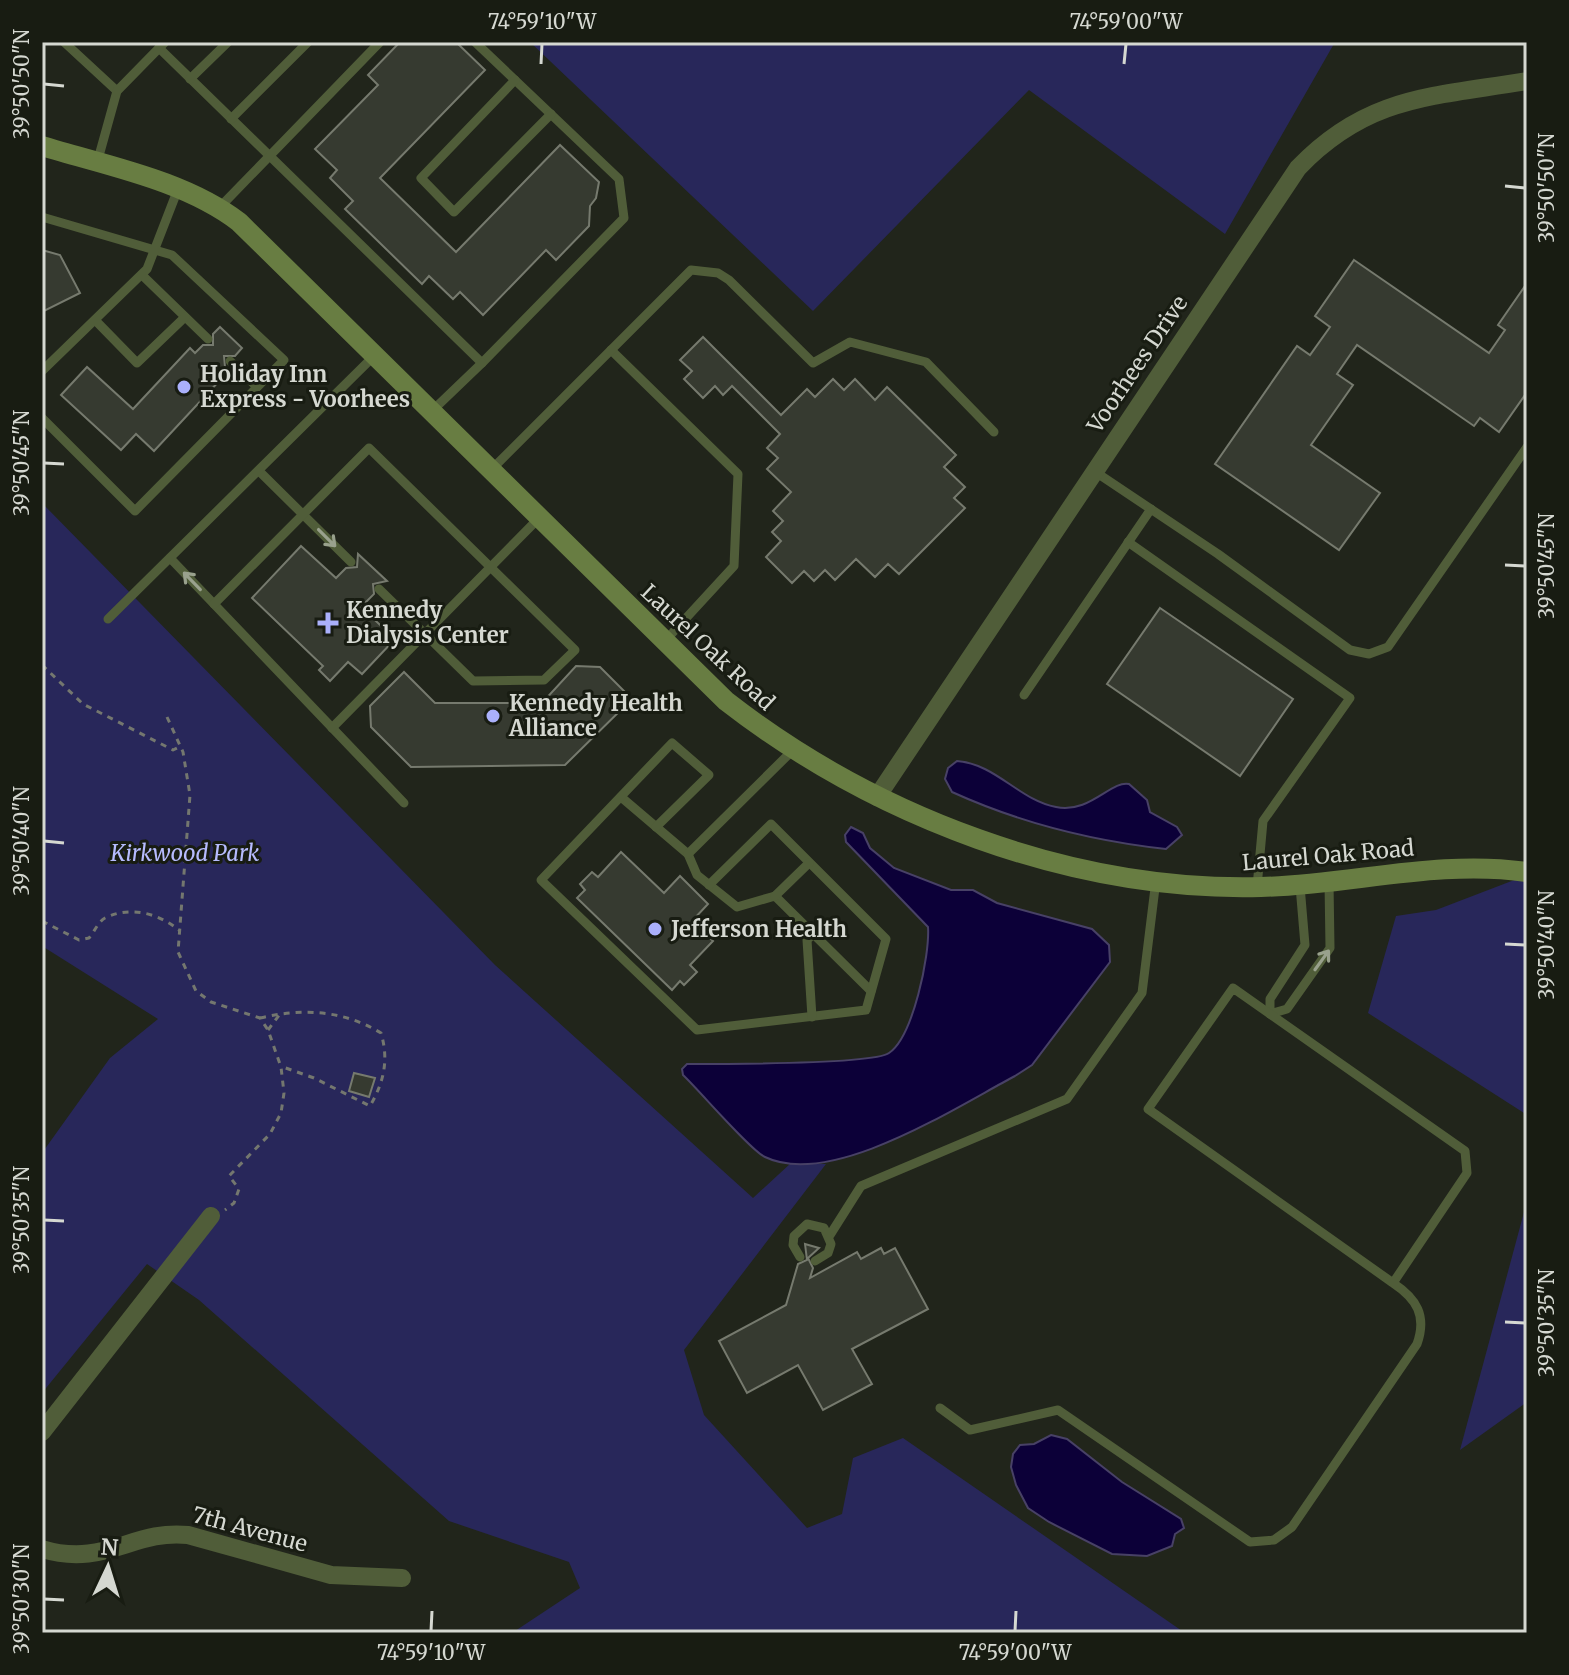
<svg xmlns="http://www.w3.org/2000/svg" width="1569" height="1675" viewBox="0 0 1569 1675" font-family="Merriweather,serif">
<rect width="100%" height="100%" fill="#21251b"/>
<g fill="#28275a">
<path d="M530,42H1335L1225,234L1029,90L813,311Z"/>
<path d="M42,503L495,965L753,1198L791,1163L826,1164L684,1350L704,1415L807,1528L842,1514L853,1458L903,1438L1185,1633H512L580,1588L569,1562L449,1521L199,1300L147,1264L42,1393V1153L110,1058L158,1019L42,946Z"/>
<path d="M1527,875V1115L1368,1013L1396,916L1436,910Z"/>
<path d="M1527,1201V1402L1460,1450Z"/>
</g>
<g fill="#0c0038" stroke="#484166" stroke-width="2">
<path d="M957,761C996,764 1019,800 1056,807C1090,814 1111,780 1129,784L1147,800L1150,812L1177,827L1182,835L1166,849C1094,841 1018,822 952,792L945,779L948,768Z"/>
<path d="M851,827L863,833L870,848L894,868L951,890H973L997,903L1092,929L1109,945L1110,962L1032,1065L1015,1076C956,1107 831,1189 765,1157C750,1150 699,1090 683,1075L682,1069L687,1064C716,1064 874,1064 889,1053C913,1037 930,955 928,927L846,842L845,835Z"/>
<path d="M1051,1435L1067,1439L1122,1482L1181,1519L1184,1528L1175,1534L1172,1546L1147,1556L1112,1554L1049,1522L1028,1508L1016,1485L1011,1467L1013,1454L1020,1445L1034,1444Z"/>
</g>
<g fill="#363a30" stroke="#767a6e" stroke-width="2">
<path d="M400,42H456L485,70L380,178L456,252L560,145L599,182L596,198L590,206L589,226L556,260L546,250L483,315L460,292L453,299L429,276L422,284L345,209L353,201L330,178L337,170L315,149L378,85L368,75Z"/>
<path d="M42,250L60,255L80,293L42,312Z"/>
<path d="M1354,260L1489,353L1505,330L1498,325L1527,283V392L1499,432L1480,418L1474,426L1357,345L1337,374L1353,385L1311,445L1380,493L1339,550L1215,464L1297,346L1310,355L1330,327L1315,316Z"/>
<path d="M220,327L242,348L235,356H224L225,367L218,374L222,378L154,451L136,434L121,450L61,395L87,367L133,409L190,348L195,353L203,345H213V334Z"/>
<path d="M703,337L781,415L807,389L815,397L833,379L844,390L855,379L875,400L887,387L956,455L944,467L965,487L954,498L965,508L899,574L888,564L875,577L856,559L835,580L825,570L814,581L804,571L792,583L766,557L781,541L772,532L783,521L773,511L791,492L767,469L778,458L767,448L780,434L732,386L723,395L715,386L703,398L684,379L692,371L680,360Z"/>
<path d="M301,546L336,578L346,568L357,567L358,554L387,581L373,584L374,594L361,607L395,639L362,674L348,662L330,681L319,670L323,666L252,598Z"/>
<path d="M1160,608L1293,699L1240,776L1107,684Z"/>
<path d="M576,666L600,667L632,699L565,765L411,767L371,727L370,706L404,672L435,703H542Z"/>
<path d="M621,852L664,893L680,876L708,904L692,921L713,941L690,965L697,972L684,985L680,981L672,990L577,898L585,890L580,884L592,872L598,877Z"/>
<path d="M354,1073L375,1078L369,1097L349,1091Z"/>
<path d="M805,1244L819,1248L808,1258L813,1268L810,1278L857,1252L861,1259L881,1248L884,1254L895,1248L928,1309L852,1349L872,1384L823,1410L798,1365L747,1393L719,1341L786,1305L798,1264L807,1260Z"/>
</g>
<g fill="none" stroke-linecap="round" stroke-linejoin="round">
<g stroke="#74776f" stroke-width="3" stroke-dasharray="6 6" stroke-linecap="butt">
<path d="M42,665L83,704L173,750L181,746"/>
<path d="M167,717L183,752L190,795L178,952L196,991L211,1002L260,1018L268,1030L281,1067L284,1093L281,1113L270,1134L229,1176L239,1189L234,1203L225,1210"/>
<path d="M42,921L79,940L89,938C94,932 99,921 105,918C131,905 160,914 180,931"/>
<path d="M260,1018C303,1008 343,1010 381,1033C389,1060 384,1082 370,1106L314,1078L283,1067"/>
<path d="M268,1030L280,1014"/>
</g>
<g stroke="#505d39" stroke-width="9">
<path d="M64,42L117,91"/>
<path d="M159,48L482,363L624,218L619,179L475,42"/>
<path d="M190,79L228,42"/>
<path d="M515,80L421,178L454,212L551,114"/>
<path d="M231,119L308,42"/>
<path d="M97,163L117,91L165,42"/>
<path d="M220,207L380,42"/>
<path d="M42,217L172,255L284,360L135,511L42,418"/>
<path d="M142,275L208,339"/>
<path d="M95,320L137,363L185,317"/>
<path d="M611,350L738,474L734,566L665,641"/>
<path d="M230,361L257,387"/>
<path d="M42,371L147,269L178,189"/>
<path d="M433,410L482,363"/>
<path d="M491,470L691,270L718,273L729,280L813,363L850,342L926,362L994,432"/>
<path d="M259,471L351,562"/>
<path d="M1094,471L1218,554L1350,650L1369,654L1388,647L1527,447"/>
<path d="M1128,542L1350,698L1263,821L1257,887"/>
<path d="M170,558L404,803"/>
<path d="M214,604L369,448L575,650L544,680L473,681L379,589"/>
<path d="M108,619L376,354"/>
<path d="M1024,695L1151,509"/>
<path d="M332,728L539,518"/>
<path d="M621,797L688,854L697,875L737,907L775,896L871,991"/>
<path d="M656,827L709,775L672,743L541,880L697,1030L866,1010L886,939L771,824L709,885"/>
<path d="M688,854L793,750"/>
<path d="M1300,886L1305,945L1270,999V1014L1287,1009L1330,948L1329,882"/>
<path d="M775,896L809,863"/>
<path d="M812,1017L807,940L813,934"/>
<path d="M830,1235L861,1186L1067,1099L1142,993L1156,880"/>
<path d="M800,1257L793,1245L794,1236L807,1224L824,1228L831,1244L828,1253L815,1261"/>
<path d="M940,1408L970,1430L1058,1410L1250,1542L1274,1540L1292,1527L1417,1344C1427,1316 1417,1299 1393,1283L1148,1109L1233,988L1465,1151L1467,1173L1393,1283"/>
</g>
<g stroke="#505d39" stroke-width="18">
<path d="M877,797L1298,168C1368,95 1433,97 1527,81"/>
<path d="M42,1432L211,1216"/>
<path d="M42,1549C105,1568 133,1529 188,1535L331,1575L402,1578"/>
</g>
<path stroke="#687d42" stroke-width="20" d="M42,146C107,166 184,180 239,222L726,701C874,816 1072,892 1261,887C1350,885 1438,859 1527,872"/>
</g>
<defs><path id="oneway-shaft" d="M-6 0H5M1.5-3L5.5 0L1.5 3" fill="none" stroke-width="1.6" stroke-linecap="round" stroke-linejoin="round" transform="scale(2)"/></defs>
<g stroke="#99a18d">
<use href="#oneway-shaft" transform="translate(327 538) rotate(45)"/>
<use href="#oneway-shaft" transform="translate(192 581) rotate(-134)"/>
<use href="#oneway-shaft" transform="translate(1322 960) rotate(-54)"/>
</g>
<path fill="none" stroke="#d5d8d1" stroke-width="3" d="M541,64L542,44M1124,64L1126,44M44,84L64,86M1505,186L1525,188M44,463L64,464M1505,565L1525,566M44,841L64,843M1505,944L1525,945M44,1220L64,1221M1505,1322L1525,1323M44,1599L64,1600M431,1631L432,1611M1015,1631L1016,1611"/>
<g fill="#aab0fb" stroke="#181c12" stroke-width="3">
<circle cx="184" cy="387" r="8"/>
<path d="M324 611h8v8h8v8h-8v8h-8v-8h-8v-8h8z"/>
<circle cx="493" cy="716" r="8"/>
<circle cx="655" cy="929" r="8"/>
</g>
<g text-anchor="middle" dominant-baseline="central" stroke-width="6" stroke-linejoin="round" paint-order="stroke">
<g font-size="22" fill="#d5d8d1" stroke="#181c12">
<text transform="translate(1137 364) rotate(-56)">Voorhees Drive</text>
<text transform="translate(708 647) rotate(43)">Laurel Oak Road</text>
<text transform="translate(1328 855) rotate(-5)">Laurel Oak Road</text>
<text transform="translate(250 1529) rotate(15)">7th Avenue</text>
</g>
<g font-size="22" font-weight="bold" fill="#d5d8d1" stroke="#181c12" text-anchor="start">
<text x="200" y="374">Holiday Inn<tspan x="200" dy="25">Express - Voorhees</tspan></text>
<text x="346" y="610">Kennedy<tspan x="346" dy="25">Dialysis Center</tspan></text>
<text x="509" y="703">Kennedy Health<tspan x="509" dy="25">Alliance</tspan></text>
<text x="671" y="929">Jefferson Health</text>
</g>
<g font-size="22" font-style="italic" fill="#b6bbfe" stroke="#181c12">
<text x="185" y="853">Kirkwood Park</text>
</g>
</g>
<rect width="1569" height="1675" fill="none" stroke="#181c12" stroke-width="88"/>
<g transform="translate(108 1567) rotate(4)" stroke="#181c12" stroke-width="6" paint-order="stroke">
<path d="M0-6L14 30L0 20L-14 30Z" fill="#d5d8d1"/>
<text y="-12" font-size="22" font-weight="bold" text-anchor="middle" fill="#d5d8d1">N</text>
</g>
<rect x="44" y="44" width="1481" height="1587" fill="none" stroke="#d5d8d1" stroke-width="3"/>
<g font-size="20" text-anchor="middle" fill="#d5d8d1">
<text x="542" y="29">74°59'10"W</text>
<text x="1126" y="29">74°59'00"W</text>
<text transform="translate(22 84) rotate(-90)" y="7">39°50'50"N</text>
<text transform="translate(1547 188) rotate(-90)" y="7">39°50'50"N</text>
<text transform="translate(22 463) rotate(-90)" y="7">39°50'45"N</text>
<text transform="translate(1547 566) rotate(-90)" y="7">39°50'45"N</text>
<text transform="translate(22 841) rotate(-90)" y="7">39°50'40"N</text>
<text transform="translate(1547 945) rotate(-90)" y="7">39°50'40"N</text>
<text transform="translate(22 1220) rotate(-90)" y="7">39°50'35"N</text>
<text transform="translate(1547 1323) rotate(-90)" y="7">39°50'35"N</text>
<text transform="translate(22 1599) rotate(-90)" y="7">39°50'30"N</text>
<text x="431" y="1660">74°59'10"W</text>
<text x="1015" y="1660">74°59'00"W</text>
</g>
</svg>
